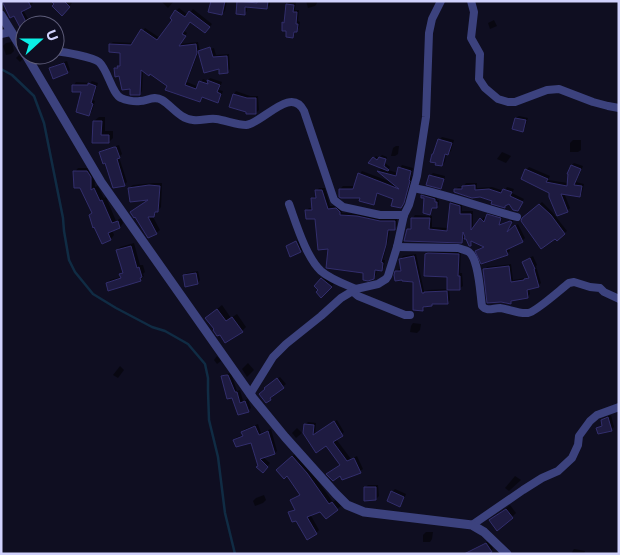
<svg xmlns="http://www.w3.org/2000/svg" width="620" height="555" viewBox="0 0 620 555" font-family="Montserrat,sans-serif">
<rect width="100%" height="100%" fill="#0f0e21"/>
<g fill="#0007">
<path d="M3,1H32L33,3L30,6L23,10L31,24L38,21L40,25H25V34L14,14Z"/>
<path d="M53,1H70L72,3L62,14Z"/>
<path d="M161,1H174L168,8Z"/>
<path d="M212,1H227L225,11L222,14Z"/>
<path d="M238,1H270V5L267,8L247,6V11L244,14Z"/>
<path d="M306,1H317V3L315,6L308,8Z"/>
<path d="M290,2H296L295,10H299L298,21L300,22L299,28L295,31V34L293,36L284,23L286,21L287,4Z"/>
<path d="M179,8L188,15L193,9L212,24L205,32L191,20L184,31L187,33L180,44L198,42L200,52L214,48L216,55L229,54L230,69L227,72L199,51L187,82L199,87L201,82L203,79L208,81L210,78L222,82L219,90L223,91L220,99L218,102L204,96L200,101L143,70L142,91L140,94L131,87L115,69L121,64L122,52L110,44L113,42L134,43L145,28L160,38L174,19L176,11Z"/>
<path d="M494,20L497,26L490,29L488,23Z"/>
<path d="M12,42L14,51L11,54L6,55L3,46L6,43Z"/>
<path d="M19,55L23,59L20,62L16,58Z"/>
<path d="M67,61L70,70L67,72L51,69L53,66Z"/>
<path d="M92,81L98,83L93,100L95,101L92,111L89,114L83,91L74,85L76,82L90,83Z"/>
<path d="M236,91L250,96H258L259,110L256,113L234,94Z"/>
<path d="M519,116L528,118L525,128L522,131L516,118Z"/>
<path d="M99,117H105V131H113V138L109,142L93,141L94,121Z"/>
<path d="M442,137L454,140L451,151L448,154L446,153L445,162L442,165L439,140Z"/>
<path d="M573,140H581V150L578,152H570V143Z"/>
<path d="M119,145L122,154L119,157L127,182L125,184L114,187L106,162L100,152L103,150Z"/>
<path d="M396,146H399L398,154L395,156H391L393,148Z"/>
<path d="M502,152L511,156L506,163L497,159Z"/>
<path d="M382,155L387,157L385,163L390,167L388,170L398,173L400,168L402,165L413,168L411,177L412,178L406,199L401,207L394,198L378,192L376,200L374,203L340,189L343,186H355L360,174L362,171L394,183L379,171L382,167L370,163L376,156L379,158Z"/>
<path d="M574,163L583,166L576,182L584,184L582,193L580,196L564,193L570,208L567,211L551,192L523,178L527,169L529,167L550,176L548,180L568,183L572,165Z"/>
<path d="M78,168H91L94,173L95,187L98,186L104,198L106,197L116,221L121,218L123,223L120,227L112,230L114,235L111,239L103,243L90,215L93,212L75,172Z"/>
<path d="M433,173L445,176L443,185L441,187L430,176Z"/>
<path d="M153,183H162L161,207L153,217L160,230L156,233L135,209L150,198L129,188L133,185Z"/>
<path d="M466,183H477V188L492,187L504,191L507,187L514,189L512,193L524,199L517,210L510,203L493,200L455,190L458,187H463Z"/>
<path d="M319,188H325L330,206H339L342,209V213L360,214L397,218V226L394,229H390L388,241L383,260H385L384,267L382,270L377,269L376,275L373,278L329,247L317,218L307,210L309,208H313L312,199L315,196H317V191Z"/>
<path d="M425,193L437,197V200H439V205L436,207H433L432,211L430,213L426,197L422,196Z"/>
<path d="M453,201L462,203V211H473V230L484,217L487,219L488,215L491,212L503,216L500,224L514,219L507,233L518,224L525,238L522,241L508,247L510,251L507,254L477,251L480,248L485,246L473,241L470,245L464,233V239L461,242L408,230L411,227H412L413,218L415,215L432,216V227L448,228L451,203Z"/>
<path d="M542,202L553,213L567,231L557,239L527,216Z"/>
<path d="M299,240L303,248L301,251L287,246L290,244Z"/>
<path d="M134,243L140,265H143L145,272L143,274L144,276L140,280L107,284L110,280L121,277V274L124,271L117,250L120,247Z"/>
<path d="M429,251L461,252L460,273H462L463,286L460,288H449L450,300L447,303H433L431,305H425V307L423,310L414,280L396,272L399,269H402L401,259L403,256L416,254L424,291L428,290L449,289V275L426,254Z"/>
<path d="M533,256L537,265L536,266L541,283L538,286L529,288L530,294L527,297L513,300L510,303L484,270L487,267L511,264L513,280L526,278L530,276L523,262L526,260Z"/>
<path d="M198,271L200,280L197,283L184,275L187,273Z"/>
<path d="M324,276L334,284L321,296L320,290L316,286Z"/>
<path d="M222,305L231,318L237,314L246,327L242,331L211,314Z"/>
<path d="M413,323L421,324L420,330L417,333L410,332L411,326Z"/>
<path d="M217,356L221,361L217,364L214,360Z"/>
<path d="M248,363L254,370L247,377L242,369Z"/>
<path d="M120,366L124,370L118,378L113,375Z"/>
<path d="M231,373L237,391L240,390L243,401L248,399L251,408L248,411L239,414L223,377L225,374Z"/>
<path d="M280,377L286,384L272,395L273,396L270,399L263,391L269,385Z"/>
<path d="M611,415L614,427L611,430L598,428L603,424L602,420L605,417Z"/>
<path d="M337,420L344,432L336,439L351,459L357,456L363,469L360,471L343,479L341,475L331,471L341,464L326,444L317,451L306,424L308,422L316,423L315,434Z"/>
<path d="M258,424L261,433L271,429L277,451L275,453L263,457L270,463L263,471L252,441L235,440L237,437L244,435L243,432L245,429Z"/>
<path d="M297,428L302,433L296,438L292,433Z"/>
<path d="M296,453L310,470L333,502L336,500L341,506L326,517L321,510L310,514L319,530L316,533L296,519L290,513L295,509L291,501L295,497L301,494L287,474L278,470Z"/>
<path d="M515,476L521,480L509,491L505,488Z"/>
<path d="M368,485H378L379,496L376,499L365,488Z"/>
<path d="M395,489L406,494L402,503L400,505L392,492Z"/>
<path d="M264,495L266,500L263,503L255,506L253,501L256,498Z"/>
<path d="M510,505L516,513L512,517L490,520Z"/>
<path d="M426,532H433L432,539L430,542H423V535Z"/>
<path d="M489,541L493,548L491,551H472L475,548Z"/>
<path d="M574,549L585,551L584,554H571Z"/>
</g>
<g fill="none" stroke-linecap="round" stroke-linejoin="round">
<path stroke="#102c44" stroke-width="2.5" d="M1,69L12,75L34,96L44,123L63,218L64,231L69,260L75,272L93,294L116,308L152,327L165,331L188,344L205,364L208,378V391L209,420L218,457L225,513L235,554"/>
</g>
<g fill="#1e1b41" stroke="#322e6c">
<path d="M2,1H28L31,7L21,12L25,20V37L14,16L10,18Z"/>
<path d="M51,1H64L70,7L62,16L52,6L54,4Z"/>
<path d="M211,1H225L222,15L208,12Z"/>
<path d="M237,1L257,3V1H268L267,9L245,7V15L236,14Z"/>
<path d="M286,4L294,5L293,12H297L296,24H298L297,32H294L293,38L286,37V31H282V22L284,23Z"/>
<path d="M175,10L185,17L189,11L210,27L205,33L190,22L182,34L186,36L179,46L196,44L197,53L185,85L196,89L199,81L208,84L207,80L220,85L217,92L221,94L218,103L202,97L200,102L165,90L167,86L150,74L149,76L141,70L140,95H130V89L122,90L119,76L115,77L114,68H118L117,66H120V53L109,52V44L131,45L141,29L157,40L172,20L170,18Z"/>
<path d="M210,47L213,57L227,56L228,73L219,74V69L204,73L198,51Z"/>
<path d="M64,63L68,73L53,79L49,68Z"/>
<path d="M88,83L96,86L91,103L93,104L89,116L76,112L81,92H72V85H88Z"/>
<path d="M233,94L247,98H256V114H246V112L229,107Z"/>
<path d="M515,118L526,120L523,132L512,129Z"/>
<path d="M93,121H102L101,135H109V143H92Z"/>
<path d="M438,139L452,143L448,155L445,154L442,166L435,165L436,163L430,162L432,154H433Z"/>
<path d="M114,147H116L120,158L117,159L125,186L113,188L105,163L103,164L99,152Z"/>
<path d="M373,157L377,160L379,157L386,159L384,166L389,170L388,171L368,163Z"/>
<path d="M571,165L581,169L574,185L582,186L580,197L561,194L568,212L557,216L549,197V193L521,179L525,169L548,179L546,182L567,186L568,174H567Z"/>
<path d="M398,167L411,171L409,180L410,181L404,203L401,208L391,206L393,199L377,193L374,205L359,201L360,198H341L339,197V189H353L358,173L399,189L377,171L396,176Z"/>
<path d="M73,171H87L91,177V190L94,188L100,201L102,200L112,223L118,221L120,228L108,233L111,240L102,244L94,227L93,228L89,215L92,213L80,188H74Z"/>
<path d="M429,175L444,179L441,189L426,185Z"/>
<path d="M149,185L160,186L158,212H155L154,217H148L157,234L148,238L135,217L134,218L130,212L148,200L130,202L128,188Z"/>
<path d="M475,185V190L489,189L501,193L503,189L512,192L510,196L523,202L518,211L513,210L509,204L505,206V208L491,204L492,201L480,197L472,198L454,192V189H462V186Z"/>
<path d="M315,190H322L328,209L336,208L340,212V215L357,216L380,221H395V230H388L386,245L381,262L383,263L382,271L375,270L374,279L368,281L363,280V273L326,268L328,249L318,250L315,219H306L305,210H312L311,198H316Z"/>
<path d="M421,195L435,199V202H437V208H432L430,215L423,213L424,198H421Z"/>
<path d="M450,203L460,206V214H471V230L480,218L484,222L487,214L501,218L499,225L510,221L512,222L507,232L515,225L523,242L506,250L508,255L481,264L475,251L484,247L471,241V246H469L466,239H464L465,237L463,232L462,243L404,241L407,229H411V218H430L429,229L447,231Z"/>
<path d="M539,204L551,215L565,234L557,241L555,239L541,249L521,221L522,218Z"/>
<path d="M296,241L301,252L290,257L286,246Z"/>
<path d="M131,246L137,268L139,267L142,277L140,278L141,281L108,291L106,283L121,278L119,274L123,273L116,250Z"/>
<path d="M428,253L459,254L458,276H460V290H447V277L424,276L425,254Z"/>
<path d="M414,256L422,293H424V292L447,291L448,304H432V306L423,307V311L413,310V282L402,281V280L395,281L394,275L395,271H401L399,259Z"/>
<path d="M530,258L535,269H534L539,287L527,290L528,298L511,301V304L501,302L487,303L483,269L509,266L511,282L524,280V279L529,278L522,262Z"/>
<path d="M196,273L198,284L185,287L183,275Z"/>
<path d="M321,278L332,287L321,298L316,292L318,290L314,286Z"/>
<path d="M217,309L226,321L232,317L243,332L225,343L220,335L217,336L213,330L214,329L205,318Z"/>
<path d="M226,375H228L235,392H237L240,403L245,401L249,412L238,415L232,398L227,399L221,376Z"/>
<path d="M277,378L284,388L270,398L271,400L266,403L259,394L265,389L264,388Z"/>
<path d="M608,417L612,431L598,434L596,428L602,426L601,420Z"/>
<path d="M334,421L343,436L333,442L347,461L354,458L361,473L342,480L340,476L333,481L326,474L340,465L326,446L316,453L303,433L304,424L314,425L313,435Z"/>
<path d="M255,426L259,435L268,431L275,454L260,459L268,467L263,473L256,467L258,466L251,443L236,447L233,440L243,436L241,432Z"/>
<path d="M292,456L307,473L329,504L332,502L338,510L326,519L320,512L307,517L317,534L307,540L296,521L292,522L288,512L295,510L290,500L300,495L287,476L284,479L276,470Z"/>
<path d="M364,487H376V500L364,501Z"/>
<path d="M391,491L404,497L400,507L387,501Z"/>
<path d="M506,509L513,518L497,531L489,520Z"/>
<path d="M486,543L492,552L487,554H464Z"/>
</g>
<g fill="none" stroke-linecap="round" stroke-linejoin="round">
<g stroke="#3c427e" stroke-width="8">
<path d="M471,1L474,12L471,38L480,54L479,79L485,88L498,99L508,102H515L547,90L559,89L593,102L608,106L619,108"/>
<path d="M1,34L11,32"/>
<path d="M55,51C64,52 93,57 99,62C108,70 112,94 121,98C125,100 134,102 140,101C147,101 154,95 162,100C172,106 180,119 193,120C201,121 208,118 216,119C225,120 237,125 246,125C263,123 291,85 304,111L334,200L343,207L380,215H404"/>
<path d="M414,188C449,195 482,208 517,217"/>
<path d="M289,204C296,223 306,257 321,271C330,279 344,284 356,289"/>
<path d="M397,247L458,248C461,249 466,250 469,252C479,260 480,293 482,306C487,312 493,308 500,308C509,309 518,314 528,313C536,312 561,289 569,283L574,282L590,287L600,288L604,292L619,299"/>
<path d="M352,291L358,296L405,315H410"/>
<path d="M250,394L273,357L286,344L321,316L341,298L356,289L378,284L386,279L388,276L397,247L404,215L409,205L417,176L426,117L429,33L432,19L441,1"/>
<path d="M472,525L523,490L542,478L558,471L572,458L578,445L579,436L590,421L597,415L619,407"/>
</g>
<g stroke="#3c427e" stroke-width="9">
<path d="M1,15L25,54"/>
<path d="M26,55L101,182L253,398L285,437L336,494L347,505L364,512L472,525L484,532L507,554"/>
</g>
</g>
<rect width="620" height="555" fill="none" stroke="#d1d2fd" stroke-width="5"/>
<g transform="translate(40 40) rotate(69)"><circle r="24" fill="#0f0e21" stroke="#5d5c79"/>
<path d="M0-4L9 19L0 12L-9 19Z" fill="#0befe6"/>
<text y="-8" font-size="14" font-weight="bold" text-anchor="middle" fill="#d1d2fd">U</text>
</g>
</svg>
